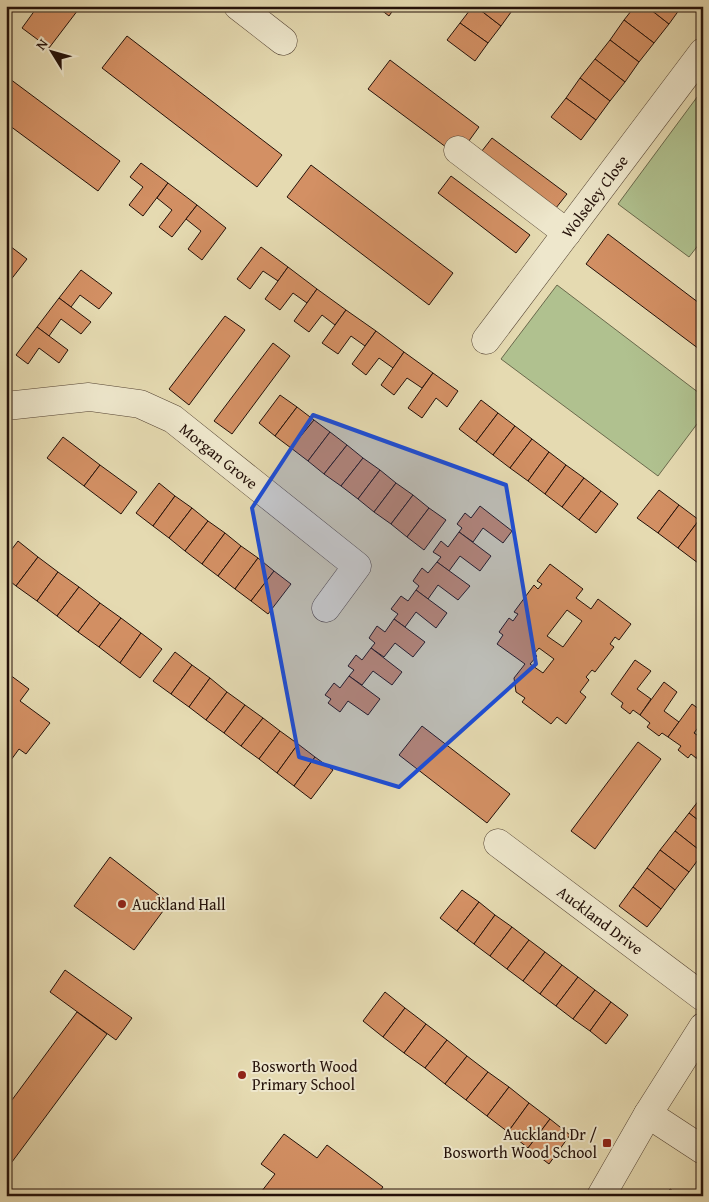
<svg xmlns="http://www.w3.org/2000/svg" width="709" height="1202" viewBox="0 0 709 1202" font-family="'Gentium Book Plus',serif">
<rect width="100%" height="100%" fill="#e5dab1"/>
<filter id="stains"><feTurbulence type="fractalNoise" baseFrequency=".004" numOctaves="4"/><feColorMatrix values="0 0 0 0 .2 0 0 0 0 .09 0 0 0 0 .02 0 0 0 .5 -.17"/></filter>
<radialGradient id="worn" r=".72"><stop offset=".6" stop-color="#630" stop-opacity="0"/><stop offset="1" stop-color="#630" stop-opacity=".3"/></radialGradient>
<g fill="#b0c18f" stroke="#6a694c">
<path d="M703,89V239L689,257L618,204Z"/>
<path d="M557,285L703,396V416L658,476L501,359Z"/>
</g>
<g fill="#d39064" stroke="#241109" fill-rule="evenodd">
<path d="M38,6H81L49,48L22,28Z"/>
<path d="M376,6H396L389,16Z"/>
<path d="M473,6H475L501,26L488,43L460,23Z"/>
<path d="M475,6H512L514,8L501,26Z"/>
<path d="M635,6H646L669,24L654,43L624,20Z"/>
<path d="M646,6H682L669,24Z"/>
<path d="M624,20L654,43L639,62L610,40Z"/>
<path d="M460,23L488,43L475,61L447,40Z"/>
<path d="M127,36L282,155L257,187L102,68Z"/>
<path d="M610,40L639,62L625,82L595,59Z"/>
<path d="M595,59L625,82L610,101L580,78Z"/>
<path d="M390,60L479,127L458,156L368,89Z"/>
<path d="M6,76L120,161L98,191L6,123Z"/>
<path d="M580,78L610,101L596,120L566,98Z"/>
<path d="M566,98L596,120L581,140L551,117Z"/>
<path d="M492,138L567,194L552,213L478,156Z"/>
<path d="M141,163L168,183L143,216L129,205L143,187L130,177Z"/>
<path d="M311,165L453,273L429,305L287,197Z"/>
<path d="M451,176L530,235L516,253L438,193Z"/>
<path d="M168,183L197,205L172,237L159,227L172,210L157,198Z"/>
<path d="M197,205L226,228L202,260L188,249L201,231L186,219Z"/>
<path d="M608,234L703,306V352L586,264Z"/>
<path d="M6,243L27,259L6,286Z"/>
<path d="M261,247L288,267L278,281L263,271L250,289L237,279Z"/>
<path d="M288,267L317,289L307,303L293,293L280,310L265,299Z"/>
<path d="M81,270L112,293L99,309L80,295L71,307L59,298Z"/>
<path d="M317,289L346,310L335,325L322,315L309,332L294,321Z"/>
<path d="M59,298L91,322L81,334L61,319L49,336L37,327Z"/>
<path d="M346,310L376,331L365,346L351,336L338,354L322,343Z"/>
<path d="M225,316L245,330L189,405L169,389Z"/>
<path d="M37,327L68,350L59,363L39,348L28,364L16,355Z"/>
<path d="M376,331L404,352L393,368L379,358L366,375L352,364Z"/>
<path d="M273,343L290,356L232,434L214,421Z"/>
<path d="M404,352L433,373L422,388L407,378L394,395L381,385Z"/>
<path d="M433,373L458,391L447,407L436,398L422,418L408,408Z"/>
<path d="M280,395L297,407L275,436L259,423Z"/>
<path d="M481,400L498,413L476,442L459,429Z"/>
<path d="M297,407L314,420L291,448L275,436Z"/>
<path d="M498,413L515,426L493,455L476,442Z"/>
<path d="M314,420L330,432L308,461L291,448Z"/>
<path d="M515,426L532,439L510,468L493,455Z"/>
<path d="M330,432L347,445L324,474L308,461Z"/>
<path d="M63,437L100,465L84,486L47,458Z"/>
<path d="M532,439L549,452L528,481L510,468Z"/>
<path d="M347,445L363,458L341,486L324,474Z"/>
<path d="M549,452L566,465L545,494L528,481Z"/>
<path d="M363,458L380,470L358,499L341,486Z"/>
<path d="M100,465L137,492L121,514L84,486Z"/>
<path d="M566,465L584,478L562,507L545,494Z"/>
<path d="M380,470L396,483L374,512L358,499Z"/>
<path d="M584,478L601,491L579,520L562,507Z"/>
<path d="M159,483L175,496L153,526L136,513Z"/>
<path d="M396,483L413,495L391,524L374,512Z"/>
<path d="M659,490L679,505L658,533L637,518Z"/>
<path d="M601,491L618,504L596,533L579,520Z"/>
<path d="M413,495L429,508L407,537L391,524Z"/>
<path d="M175,496L192,508L169,538L153,526Z"/>
<path d="M679,505L699,520L678,548L658,533Z"/>
<path d="M480,506L512,531L503,543L483,528L473,542L459,532L462,528L457,524L465,513L471,518Z"/>
<path d="M192,508L208,521L185,551L169,538Z"/>
<path d="M429,508L446,520L424,550L407,537Z"/>
<path d="M699,520L703,523V556L698,563L678,548Z"/>
<path d="M208,521L225,533L202,564L185,551Z"/>
<path d="M459,532L491,556L480,571L460,556L449,571L437,562L441,557L433,552L441,541L448,547Z"/>
<path d="M225,533L241,546L218,576L202,564Z"/>
<path d="M18,541L38,557L16,586L6,578V557Z"/>
<path d="M241,546L258,558L235,589L218,576Z"/>
<path d="M38,557L58,572L37,601L16,586Z"/>
<path d="M258,558L274,571L251,601L235,589Z"/>
<path d="M437,562L470,586L458,600L438,585L428,599L416,590L419,586L413,581L422,568L428,573Z"/>
<path d="M550,564L583,589L576,598L591,609L598,599L631,624L619,640L615,637L610,644L614,647L595,672L592,670L586,677L589,680L580,692L586,697L566,724L557,717L551,724L522,702L525,698L516,692L514,678L525,664L497,644L503,635L499,632L509,618L513,621L518,614L514,612L534,585L538,589L542,584L537,581ZM567,610L582,621L563,647L547,636ZM539,648L554,659L543,673L530,664L537,656L534,654Z"/>
<path d="M274,571L291,584L268,614L251,601Z"/>
<path d="M58,572L79,587L57,616L37,601Z"/>
<path d="M79,587L100,603L78,632L57,616Z"/>
<path d="M416,590L447,613L436,628L416,612L405,627L394,619L398,614L391,609L401,596L408,601Z"/>
<path d="M100,603L121,618L99,647L78,632Z"/>
<path d="M121,618L141,633L120,663L99,647Z"/>
<path d="M394,619L425,642L413,657L395,643L384,657L371,648L375,643L369,638L377,626L385,632Z"/>
<path d="M141,633L162,649L140,678L120,663Z"/>
<path d="M371,648L402,672L392,685L373,671L362,685L349,676L354,670L348,666L356,655L362,660Z"/>
<path d="M175,652L192,665L171,694L153,681Z"/>
<path d="M635,660L651,671L637,689L651,699L640,715L633,710L630,714L621,707L623,703L611,694Z"/>
<path d="M192,665L210,678L189,707L171,694Z"/>
<path d="M6,672L29,689L20,701L50,723L26,754L19,749L6,767Z"/>
<path d="M349,676L380,699L368,715L348,701L340,712L328,703L331,699L325,695L334,683L340,688Z"/>
<path d="M210,678L227,692L206,720L189,707Z"/>
<path d="M664,682L677,692L664,711L679,722L668,737L662,733L659,736L647,727L650,723L640,715Z"/>
<path d="M227,692L245,705L224,733L206,720Z"/>
<path d="M692,704L703,712V721L694,733L703,739V749L696,758L691,754L688,758L678,750L681,746L668,737Z"/>
<path d="M245,705L263,718L241,746L224,733Z"/>
<path d="M263,718L280,731L259,759L241,746Z"/>
<path d="M422,726L510,794L487,823L399,755Z"/>
<path d="M280,731L298,744L277,773L259,759Z"/>
<path d="M638,742L661,759L595,849L571,831Z"/>
<path d="M298,744L315,757L294,786L277,773Z"/>
<path d="M703,749V763L696,758Z"/>
<path d="M315,757L333,770L311,799L294,786Z"/>
<path d="M703,795V824L689,813Z"/>
<path d="M689,813L703,824V853L675,831Z"/>
<path d="M675,831L703,853L689,872L660,850Z"/>
<path d="M660,850L689,872L675,890L647,868Z"/>
<path d="M110,857L169,903L134,950L74,906Z"/>
<path d="M647,868L675,890L661,909L633,887Z"/>
<path d="M633,887L661,909L647,927L619,906Z"/>
<path d="M462,890L479,902L457,931L440,918Z"/>
<path d="M479,902L495,915L474,944L457,931Z"/>
<path d="M495,915L512,927L490,956L474,944Z"/>
<path d="M512,927L529,940L507,969L490,956Z"/>
<path d="M529,940L545,952L523,981L507,969Z"/>
<path d="M545,952L562,965L540,994L523,981Z"/>
<path d="M562,965L578,977L556,1006L540,994Z"/>
<path d="M65,970L132,1018L116,1040L50,992Z"/>
<path d="M578,977L595,990L573,1019L556,1006Z"/>
<path d="M595,990L611,1002L590,1031L573,1019Z"/>
<path d="M385,992L405,1008L383,1037L363,1021Z"/>
<path d="M611,1002L628,1015L606,1044L590,1031Z"/>
<path d="M405,1008L426,1024L404,1053L383,1037Z"/>
<path d="M77,1012L107,1034L6,1170V1108Z"/>
<path d="M426,1024L447,1040L425,1068L404,1053Z"/>
<path d="M447,1040L467,1056L445,1084L425,1068Z"/>
<path d="M467,1056L488,1072L466,1100L445,1084Z"/>
<path d="M488,1072L509,1087L487,1116L466,1100Z"/>
<path d="M509,1087L529,1103L508,1132L487,1116Z"/>
<path d="M529,1103L550,1119L528,1148L508,1132Z"/>
<path d="M550,1119L570,1135L549,1164L528,1148Z"/>
<path d="M284,1134L317,1158L327,1145L383,1187L376,1196H258L275,1174L261,1164Z"/>
<path d="M670,1189L681,1196H665Z"/>
</g>
<g fill="none" stroke-linecap="round" stroke-linejoin="round">
<g stroke="#544333" stroke-width="29">
<g id="minor">
<path d="M238,6L283,41"/>
<path d="M458,150L567,233"/>
<path id="s1" d="M486,340L703,52"/>
<path id="s2" d="M6,406L89,397L140,404L173,419L357,566L326,608"/>
<path id="s3" d="M498,843L703,997"/>
<path d="M648,1114L703,1150"/>
<path d="M601,1196L648,1114L703,1027"/>
</g>
</g>
<use href="#minor" stroke="#eee7cc" stroke-width="28"/>
</g>
<path fill="#1d4ed8" fill-opacity="0.2" stroke="#1d4ed8" stroke-width="4" stroke-linejoin="round" d="M313,415L506,485L536,664L399,787L299,757L252,508Z"/>
<g fill="#8f2418" stroke="#eee7cc" stroke-width="2">
<circle cx="122" cy="904" r="5"/>
<circle cx="242" cy="1075" r="5"/>
<rect x="602" y="1138" width="10" height="10" rx="2.5"/>
</g>
<g text-anchor="middle" dominant-baseline="central" stroke-width="4" stroke-linejoin="round" paint-order="stroke">
<g font-size="16" fill="#241109" stroke="#eee7cc">
<text stroke="none"><textPath href="#s1" startOffset="180">Wolseley Close</textPath></text>
<text stroke="none"><textPath href="#s2" startOffset="230">Morgan Grove</textPath></text>
<text stroke="none"><textPath href="#s3" startOffset="128">Auckland Drive</textPath></text>
</g>
<g font-size="16" fill="#241109" stroke="#eee7cc" text-anchor="start">
<text x="132" y="904">Auckland Hall</text>
<text x="252" y="1066">Bosworth Wood<tspan x="252" dy="18">Primary School</tspan></text>
<text x="597" y="1134" text-anchor="end">Auckland Dr /<tspan x="597" dy="18">Bosworth Wood School</tspan></text>
</g>
</g>
<rect width="709" height="1202" fill="none" stroke="#e5dab1" stroke-width="25"/>
<rect x="8" y="8" width="694" height="1187" fill="none" stroke="#241109" stroke-width="2.5"/>
<rect x="12" y="12" width="684" height="1177" fill="none" stroke="#241109"/>
<g transform="translate(52 52) rotate(307)" stroke="#eee7cc" stroke-width="4" paint-order="stroke">
<path d="M0-4L9 19L0 12L-9 19Z" fill="#241109"/>
<text y="-8" font-size="14" font-weight="bold" text-anchor="middle" fill="#241109">N</text>
</g>
<rect width="100%" height="100%" filter="url(#stains)"/>
<rect width="100%" height="100%" fill="url(#worn)"/>
</svg>
